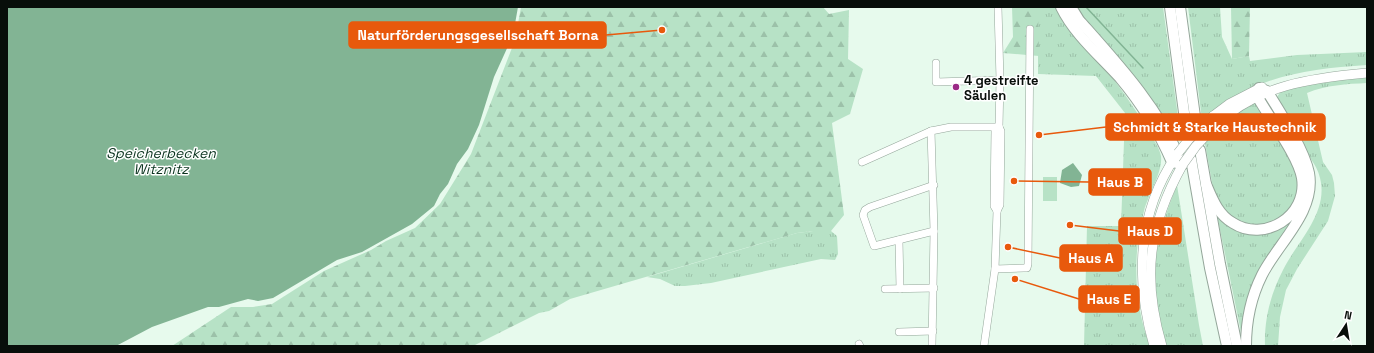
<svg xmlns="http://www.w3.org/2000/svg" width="1374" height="353" viewBox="0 0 1374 353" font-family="'Space Grotesk',sans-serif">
<defs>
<pattern id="grass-tufts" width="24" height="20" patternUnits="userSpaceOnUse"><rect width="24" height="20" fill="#b7e2c6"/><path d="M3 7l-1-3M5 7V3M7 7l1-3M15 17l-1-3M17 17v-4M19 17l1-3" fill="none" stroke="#9cc1a9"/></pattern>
<pattern id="forest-firs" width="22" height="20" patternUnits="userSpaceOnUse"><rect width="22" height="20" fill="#b7e2c6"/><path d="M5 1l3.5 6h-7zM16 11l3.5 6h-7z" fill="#9cc1a9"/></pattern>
</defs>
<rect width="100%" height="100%" fill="#e7faed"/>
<g fill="url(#grass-tufts)">
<path d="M1038,7H1057C1088,46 1120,84 1146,127C1151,136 1159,146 1161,156C1163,172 1148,195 1144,211C1132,254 1134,305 1150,346H1084L1087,226H1121L1125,113L1096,76L1038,74Z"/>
<path d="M1074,7H1163L1181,139L1174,136Z"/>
<path d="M1188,7H1220L1222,37L1232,59L1249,56L1250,61L1297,55L1367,52V65C1303,69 1252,77 1202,120Z"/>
<path d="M1367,75V83C1347,84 1326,85 1307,93L1323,162L1332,175L1334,183L1335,196L1328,221L1297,269L1286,290L1280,317L1278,346H1265C1264,319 1271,293 1283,270C1297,242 1329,213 1320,178C1317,164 1305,152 1297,139C1290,126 1283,112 1276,99L1282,89Z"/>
<path d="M1255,100L1270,124L1226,119Z"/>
<path d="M1252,122L1276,135L1295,165L1299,185L1291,210L1271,225L1245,226L1222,211L1213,188L1205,143C1224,124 1226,124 1252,122Z"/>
<path d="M1177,185L1199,325L1203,346H1166C1146,284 1153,244 1177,185Z"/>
<path d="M1300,210L1271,253L1243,332H1241L1217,215L1252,233Z"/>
<path d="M813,231H831L837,236L838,254L835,260L821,259L711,283L685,286H675L660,279L647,277L797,233Z"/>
</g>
<g fill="url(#forest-firs)">
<path d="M521,7H823L829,14L849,10L848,59L863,69L850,114L832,123L844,215L831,231H813L797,233L570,299L549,311L539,313L473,346H172L231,307H253L272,304L324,271L371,250L386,241L415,228L440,204L471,154L515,40Z"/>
<path d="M1012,7H1038L1039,56L1003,53L1013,37Z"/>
<path d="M1231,7L1250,8L1249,56L1232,59Z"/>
</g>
<rect fill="#b7e2c6" x="1043" y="177" width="14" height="24"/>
<g fill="#82b494">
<path d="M7,7H518L513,35L494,77L479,125L468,149L457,164L448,184L440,194L434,206L412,224L362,252L337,260L273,298L258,301L248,299L219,307H208L152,327L116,346H7Z"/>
<path d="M1073,163L1082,175L1079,186L1071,187L1060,183L1062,170Z"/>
</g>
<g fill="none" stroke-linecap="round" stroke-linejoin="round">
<path stroke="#82b494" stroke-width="1.5" d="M1086,7L1143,68"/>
<g stroke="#94a69a" stroke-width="8">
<g id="minor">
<path d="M936,63V82L1000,80"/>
<path d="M862,162L931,131"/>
<path d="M934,185L870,207L865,210L863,215L874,246L934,231"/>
<path d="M997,211L994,206L995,131L999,127"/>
<path d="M899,240L900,289"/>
<path d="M995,269L1024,268H1027L1028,264L1030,29"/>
<path d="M885,289L934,288"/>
<path d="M899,332L933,331"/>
<path d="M859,344L860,346"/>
<path d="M932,346L934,231L931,131L951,127H999"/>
<path d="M984,346L995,269L997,211L1000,205L1001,131L999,127L1000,80L998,7"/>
</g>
</g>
<g stroke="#94a69a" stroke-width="10">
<g id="major">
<path d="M1213,116L1229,104L1262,87"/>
<path d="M1215,126C1257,85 1311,78 1367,73"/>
<path d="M1154,346C1135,281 1137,213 1176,156"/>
<path d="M1162,346C1142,278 1148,226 1183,164"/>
</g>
</g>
<g stroke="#94a69a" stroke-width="12">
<g id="highway">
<path d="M1061,7C1074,34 1100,56 1120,78C1141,103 1159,132 1172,162L1183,164"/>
<path d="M1071,7L1079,20C1118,64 1158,107 1181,161"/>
<path d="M1170,7L1187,135"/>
<path d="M1180,7L1196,124"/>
<path d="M1214,127C1220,126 1224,123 1229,121C1247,117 1262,120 1276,132"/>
<path d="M1200,150L1220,264L1237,346"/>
<path d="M1191,159L1210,268L1227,346"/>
<path d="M1206,184C1212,198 1218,215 1233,223C1264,243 1308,216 1302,178C1298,155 1269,118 1257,96L1259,88L1267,91C1280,112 1304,149 1309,173C1316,212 1278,243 1262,275C1251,297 1246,322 1246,346"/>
</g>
</g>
<use href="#minor" stroke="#fff" stroke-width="7"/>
<use href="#major" stroke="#fff" stroke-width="9"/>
<use href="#highway" stroke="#fff" stroke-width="10"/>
<g stroke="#94a69a" stroke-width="10" stroke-linecap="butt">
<g id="major-bridge">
<path d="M1178,153L1190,138L1213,116"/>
<path d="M1183,164L1196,146L1214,127"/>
</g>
</g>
<use href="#major-bridge" stroke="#fff" stroke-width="9"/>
</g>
<circle fill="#9b2986" stroke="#fff" stroke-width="1.5" cx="956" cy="87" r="4"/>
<g text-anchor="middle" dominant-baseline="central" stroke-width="3" stroke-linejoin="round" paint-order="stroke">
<g font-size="13" font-weight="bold" fill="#080e0a" stroke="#fff" text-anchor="start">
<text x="964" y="80">4 gestreifte<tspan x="964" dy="15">Säulen</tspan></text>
</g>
<g font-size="14" font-style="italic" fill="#0b341f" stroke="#fff">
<text x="161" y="153">Speicherbecken<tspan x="161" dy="16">Witznitz</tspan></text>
</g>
</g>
<path fill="none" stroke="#e8590c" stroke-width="1.5" d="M662 30L606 35M1039 135L1106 127M1014 181L1089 182M1070 225L1119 231M1008 247L1060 258M1015 279L1079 299"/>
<g fill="#e8590c" stroke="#fff" stroke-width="1.5">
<circle cx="662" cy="30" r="4"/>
<circle cx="1039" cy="135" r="4"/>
<circle cx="1014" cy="181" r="4"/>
<circle cx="1070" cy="225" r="4"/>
<circle cx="1008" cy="247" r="4"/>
<circle cx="1015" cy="279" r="4"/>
</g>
<g fill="#e8590c" stroke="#e8590c" stroke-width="1.5">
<rect x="349" y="22" width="257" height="26" rx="4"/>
<rect x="1106" y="114" width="219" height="26" rx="4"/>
<rect x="1089" y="169" width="62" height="26" rx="4"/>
<rect x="1119" y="218" width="62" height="26" rx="4"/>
<rect x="1060" y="245" width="62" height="26" rx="4"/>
<rect x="1079" y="286" width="60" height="26" rx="4"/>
</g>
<g font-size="14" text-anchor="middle" font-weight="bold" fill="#fff">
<text x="478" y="40">Naturförderungsgesellschaft Borna</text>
<text x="1215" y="132">Schmidt &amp; Starke Haustechnik</text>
<text x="1120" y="187">Haus B</text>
<text x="1150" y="236">Haus D</text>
<text x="1091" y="263">Haus A</text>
<text x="1109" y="304">Haus E</text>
</g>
<rect width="1374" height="353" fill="none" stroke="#080e0a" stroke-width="16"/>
<g transform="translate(1346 325) rotate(12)" stroke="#ffffff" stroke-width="3" paint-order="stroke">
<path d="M0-3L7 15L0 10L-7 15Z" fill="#080e0a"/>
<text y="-6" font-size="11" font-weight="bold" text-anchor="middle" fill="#080e0a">N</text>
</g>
</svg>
